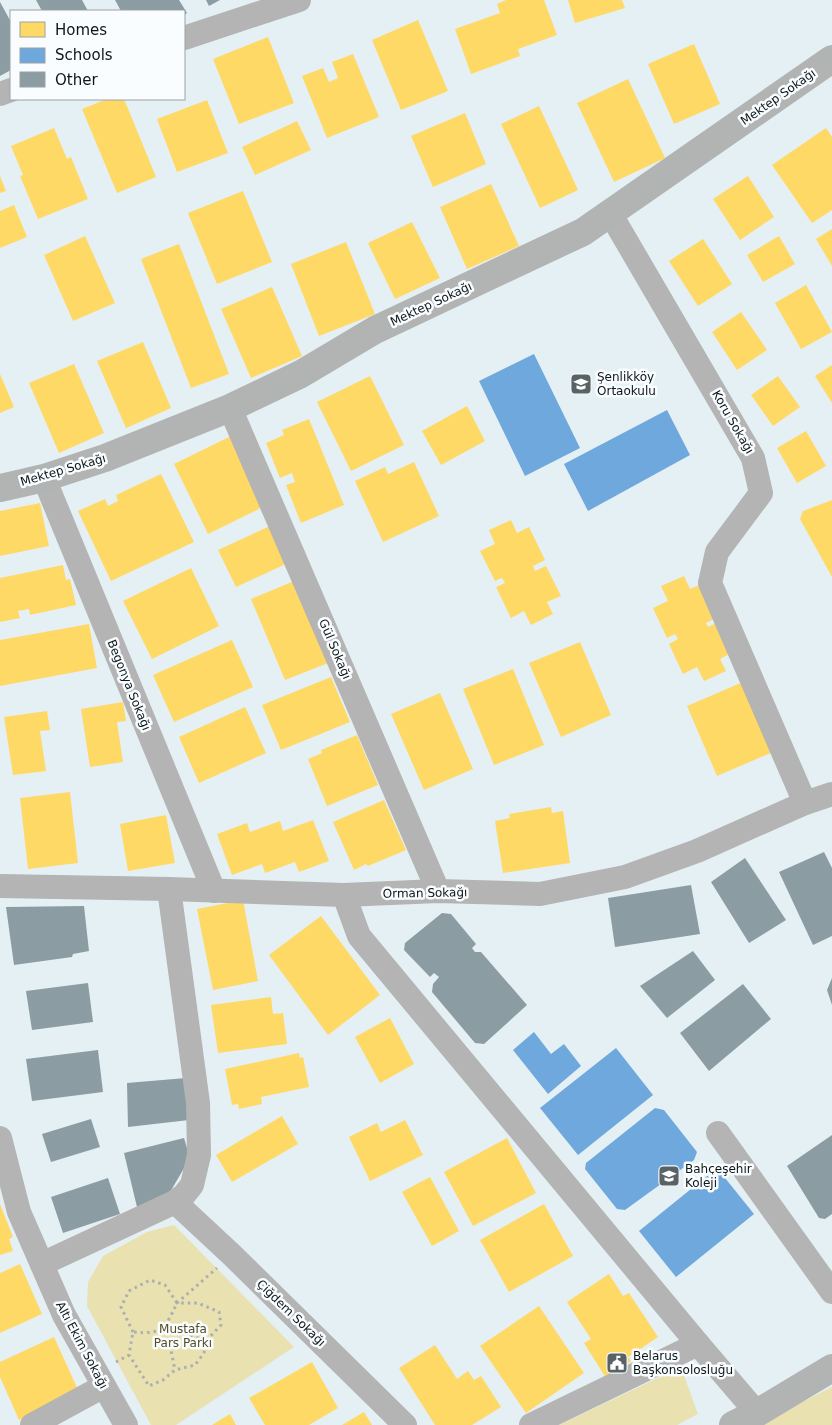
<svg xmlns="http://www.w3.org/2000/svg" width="832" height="1425" viewBox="0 0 832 1425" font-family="'DejaVu Sans',sans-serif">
<rect width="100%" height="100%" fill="#e5f0f4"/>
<g fill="#e9e1b0">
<path d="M174,1225L294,1347L176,1425H151L87,1306L88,1282L103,1256L147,1232Z"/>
<path d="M681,1367L698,1414L677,1425H559Z"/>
<path d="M832,1387V1425H757Z"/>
</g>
<g fill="#ffd966">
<path d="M506,0H544L557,35L518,49L520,56L471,74L455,29L500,13L497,4Z"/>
<path d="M568,0H622L625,8L575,23Z"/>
<path d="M418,20L448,91L401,110L372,40Z"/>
<path d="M268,37L294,103L239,124L213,59Z"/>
<path d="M694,44L720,104L674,124L648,64Z"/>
<path d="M353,54L379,117L327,138L302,76L323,68L329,82L338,78L332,62Z"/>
<path d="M628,79L665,158L614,182L577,103Z"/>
<path d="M107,99H124L156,177L117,193L82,109Z"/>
<path d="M207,100L228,153L177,172L157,119Z"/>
<path d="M539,106L578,190L540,208L501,124Z"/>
<path d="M465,113L486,164L433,187L411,136Z"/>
<path d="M297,121L311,150L255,175L242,147Z"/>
<path d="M54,128L67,159L71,157L88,199L38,219L20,176L23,175L11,146Z"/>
<path d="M826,128L832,137V210L812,223L772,165Z"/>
<path d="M0,176L6,191L0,193Z"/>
<path d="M748,176L774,217L740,240L713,199Z"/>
<path d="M491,184L519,246L467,269L440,207Z"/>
<path d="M243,191L272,262L217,284L188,213Z"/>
<path d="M14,205L27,237L0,248V211Z"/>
<path d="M412,222L440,278L395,299L368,243Z"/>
<path d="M832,229V266L816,239Z"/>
<path d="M85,236L115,303L73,321L44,255Z"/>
<path d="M779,236L795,264L763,282L747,255Z"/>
<path d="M703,239L732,284L698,306L669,261Z"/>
<path d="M346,242L375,314L319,336L291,264Z"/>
<path d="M179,244L229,374L191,388L141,259Z"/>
<path d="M806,285L832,332L801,349L775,303Z"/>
<path d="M272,287L302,356L251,378L221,309Z"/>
<path d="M741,312L767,350L737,370L712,332Z"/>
<path d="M143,342L171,408L126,428L97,361Z"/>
<path d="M74,364L104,433L59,453L29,383Z"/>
<path d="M832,365V403L815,376Z"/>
<path d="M0,374L14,407L0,413Z"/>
<path d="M370,376L404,445L351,471L317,402Z"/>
<path d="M778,376L800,407L773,426L751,395Z"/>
<path d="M467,406L485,441L441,465L422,431Z"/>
<path d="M309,419L344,505L301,523L286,485L295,482L292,473L280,478L266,443L284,435L282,430Z"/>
<path d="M806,431L826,466L797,483L777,448Z"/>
<path d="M231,436L265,506L208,534L174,464Z"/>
<path d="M414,462L439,516L383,542L355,481L385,467L388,474Z"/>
<path d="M161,474L194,542L111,581L78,511L105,499L108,506L118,501L116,495Z"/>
<path d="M832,500V577L800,519L803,511Z"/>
<path d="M40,503L49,546L0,556V511Z"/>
<path d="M511,520L517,533L529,527L545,560L533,566L535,571L546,566L561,596L547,602L553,614L531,625L524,611L511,618L496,587L505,583L502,578L495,581L480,551L495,544L489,530Z"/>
<path d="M272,525L290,562L236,587L218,550Z"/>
<path d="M63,565L66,580L70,579L76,605L30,615L29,609L18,611L20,618L0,622V578Z"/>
<path d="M191,568L219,626L152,659L123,601Z"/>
<path d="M684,576L690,589L702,584L718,617L706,623L708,627L718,622L733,652L720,659L726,671L704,681L697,667L683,674L669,644L678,639L675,634L667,638L653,608L668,601L661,586Z"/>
<path d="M294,581L328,663L285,680L251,599Z"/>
<path d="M89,624L97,668L0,686V640Z"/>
<path d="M232,640L253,687L174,722L153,675Z"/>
<path d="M580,642L611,715L561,737L529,663Z"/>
<path d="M513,669L544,745L494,765L463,689Z"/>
<path d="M331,677L350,722L281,750L262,705Z"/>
<path d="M743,682L773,752L717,776L687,706Z"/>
<path d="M440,693L473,769L424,790L391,714Z"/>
<path d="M123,702L126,721L117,722L123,762L90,767L81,709Z"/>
<path d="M245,707L266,753L199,783L179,737Z"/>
<path d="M47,711L50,730L40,731L46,771L13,775L4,717Z"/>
<path d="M357,735L378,785L327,806L308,759L322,753L321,750Z"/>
<path d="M70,792L78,863L28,869L20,798Z"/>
<path d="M384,800L406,850L368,866L366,864L354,870L333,822Z"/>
<path d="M551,807L552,813L563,811L570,863L503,873L495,821L510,818L509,814Z"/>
<path d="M166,815L175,863L128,871L120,824Z"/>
<path d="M313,820L329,861L299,872L295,862L265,873L262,864L232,875L217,834L247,823L250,832L280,821L283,831Z"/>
<path d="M243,900L258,981L213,990L197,909Z"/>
<path d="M321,916L380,995L328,1035L269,955Z"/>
<path d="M271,997L273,1014L283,1013L287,1044L218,1053L211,1005Z"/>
<path d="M390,1018L414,1064L380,1083L355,1037Z"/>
<path d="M299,1053L300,1058L303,1057L309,1087L261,1097L262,1104L239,1109L238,1104L232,1105L225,1069Z"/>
<path d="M282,1116L298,1144L232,1182L216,1155Z"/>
<path d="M405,1120L423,1155L370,1181L349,1137L377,1123L381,1132Z"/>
<path d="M507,1138L536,1193L473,1226L444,1172Z"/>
<path d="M430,1177L459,1231L432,1246L402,1192Z"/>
<path d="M0,1204L13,1237L9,1239L13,1251L0,1255Z"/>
<path d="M544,1204L573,1256L509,1292L480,1240Z"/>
<path d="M20,1264L42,1314L0,1333V1273Z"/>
<path d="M609,1274L623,1296L629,1293L658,1337L628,1357L631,1361L606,1378L584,1343L591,1339L567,1302Z"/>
<path d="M539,1306L584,1373L526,1413L480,1346Z"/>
<path d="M54,1337L79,1392L19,1420L0,1377V1362Z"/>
<path d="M435,1345L457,1379L468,1371L474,1380L481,1376L501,1407L472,1425H435L399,1368Z"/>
<path d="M312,1362L338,1408L309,1425H265L249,1398Z"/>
<path d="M364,1412L372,1425H342Z"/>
<path d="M230,1414L236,1425H212Z"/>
</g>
<g fill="#6fa8dc">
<path d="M534,354L580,448L525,476L479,381Z"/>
<path d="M667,410L690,455L588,511L564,464Z"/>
<path d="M534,1032L551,1054L564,1044L581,1066L548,1094L513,1050Z"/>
<path d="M616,1048L653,1095L578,1155L540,1108Z"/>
<path d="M655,1108L664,1110L697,1152L694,1160L625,1210L617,1209L585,1169L586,1163Z"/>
<path d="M717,1168L754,1214L676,1277L639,1231Z"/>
</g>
<g fill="#8b9ca2">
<path d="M36,0H82L88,11H42Z"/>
<path d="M115,0H179L187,13L184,15V11H121Z"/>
<path d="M206,0H220L209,6Z"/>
<path d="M0,2L11,22V70L0,76Z"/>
<path d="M824,852L832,868V936L813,945L779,872Z"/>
<path d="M745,858L786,920L749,943L711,882Z"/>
<path d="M691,885L700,934L615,947L608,898Z"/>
<path d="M84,906L89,951L73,954L72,957L14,965L6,907Z"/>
<path d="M442,913L451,914L476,944L472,948L475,952H481L527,1005L484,1044L475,1043L432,992L433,984L439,977L434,973L430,977L404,950L405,943Z"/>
<path d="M693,951L715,980L667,1018L640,986Z"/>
<path d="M832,978V1005L827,990Z"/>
<path d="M88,983L93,1022L32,1030L26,991Z"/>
<path d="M743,984L771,1019L709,1071L680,1033Z"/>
<path d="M98,1050L103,1092L32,1101L26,1059Z"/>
<path d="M186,1078L189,1120L128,1127L127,1083Z"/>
<path d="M91,1119L100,1147L51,1162L42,1134Z"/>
<path d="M832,1135V1214L825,1219L819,1218L787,1166Z"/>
<path d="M184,1138L189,1155L187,1163L169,1194L137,1207L124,1153Z"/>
<path d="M108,1178L120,1214L63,1233L51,1197Z"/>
</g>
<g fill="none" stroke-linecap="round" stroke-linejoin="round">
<g stroke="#abafaf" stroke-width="3" stroke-dasharray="2.5 4" stroke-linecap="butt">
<path d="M166,1326L175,1370"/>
<path d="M166,1326L206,1341"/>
<path d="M133,1332L121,1307L129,1291L150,1280L165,1285L177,1303C165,1328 163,1335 133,1332L129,1355L149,1386L163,1380L175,1370L195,1365L204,1353L206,1341L221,1325L219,1312L198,1303H177L217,1268"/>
<path d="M116,1362L129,1355"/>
</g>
<g stroke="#b3b4b3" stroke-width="24">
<path d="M184,38L299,0"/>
<path d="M0,94L11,90"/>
<path d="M610,213L753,458L761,493L717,552L710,583L805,803"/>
<path d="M230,408L438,891"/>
<path d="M44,478L214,891"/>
<path d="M0,886L169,889L344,895L438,891L540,894L625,877L697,851L805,803L832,794"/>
<path d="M344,895L359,936L698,1344L757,1413"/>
<path d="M718,1133L832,1292"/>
<path d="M0,1138L19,1212L64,1315L126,1425"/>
<path d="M175,1202L232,1255L405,1425"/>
<path d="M42,1264L175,1202L184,1195L192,1185L199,1155L198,1103L169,889"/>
<path d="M32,1425L104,1386"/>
<path d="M531,1425L698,1344"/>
</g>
<g stroke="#b1b4b3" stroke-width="28">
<path d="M0,488L44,478L105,458L230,408L301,374L375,330L583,232L832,59"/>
<path d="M733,1425L757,1413L832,1368"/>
</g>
</g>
<defs>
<g id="school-square" transform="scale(1.125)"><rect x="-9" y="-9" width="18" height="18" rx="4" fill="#596265" stroke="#f9fdff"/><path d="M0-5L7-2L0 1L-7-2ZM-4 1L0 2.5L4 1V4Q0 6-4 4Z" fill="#fff"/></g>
<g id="civic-square" transform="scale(1.125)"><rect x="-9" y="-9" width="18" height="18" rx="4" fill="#596265" stroke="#f9fdff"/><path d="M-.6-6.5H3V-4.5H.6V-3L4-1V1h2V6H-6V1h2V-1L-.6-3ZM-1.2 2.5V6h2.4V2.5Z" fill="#fff"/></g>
</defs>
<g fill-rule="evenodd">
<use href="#school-square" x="581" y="384"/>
<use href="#school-square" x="669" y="1176"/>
<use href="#civic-square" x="617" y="1363"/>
</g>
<g text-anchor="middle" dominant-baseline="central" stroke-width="5" stroke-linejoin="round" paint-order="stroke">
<g font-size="12" fill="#0e1618" stroke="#f9fdff">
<text transform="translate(778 97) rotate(-35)">Mektep Sokağı</text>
<text transform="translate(431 304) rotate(-25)">Mektep Sokağı</text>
<text transform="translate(733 422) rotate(60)">Koru Sokağı</text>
<text transform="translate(63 470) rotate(-16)">Mektep Sokağı</text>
<text transform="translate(335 649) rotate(67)">Gül Sokağı</text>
<text transform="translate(129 685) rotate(68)">Begonya Sokağı</text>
<text transform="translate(425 893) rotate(-1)">Orman Sokağı</text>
<text transform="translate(291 1313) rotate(44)">Çiğdem Sokağı</text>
<text transform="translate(82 1345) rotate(62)">Altı Ekim Sokağı</text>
</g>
<g font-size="12" fill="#0e1618" stroke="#f9fdff" text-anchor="start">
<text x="597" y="377">Şenlikköy<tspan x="597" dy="14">Ortaokulu</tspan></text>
<text x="685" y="1169">Bahçeşehir<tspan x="685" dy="14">Koleji</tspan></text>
<text x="633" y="1356">Belarus<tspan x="633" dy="14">Başkonsolosluğu</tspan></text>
</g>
<g font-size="12" fill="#564c25" stroke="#f9fdff">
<text x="183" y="1329">Mustafa<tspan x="183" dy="14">Pars Parkı</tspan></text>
</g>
</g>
<rect x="10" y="10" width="175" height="90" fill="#f9fdff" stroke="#9ba1a3"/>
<rect x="20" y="22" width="25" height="15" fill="#ffd966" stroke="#9ba1a3"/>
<text x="55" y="35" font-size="15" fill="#0e1618">Homes</text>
<rect x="20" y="48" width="25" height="15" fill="#6fa8dc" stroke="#9ba1a3"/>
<text x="55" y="60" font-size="15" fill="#0e1618">Schools</text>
<rect x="20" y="72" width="25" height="15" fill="#8b9ca2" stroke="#9ba1a3"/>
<text x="55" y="85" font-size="15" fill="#0e1618">Other</text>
</svg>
